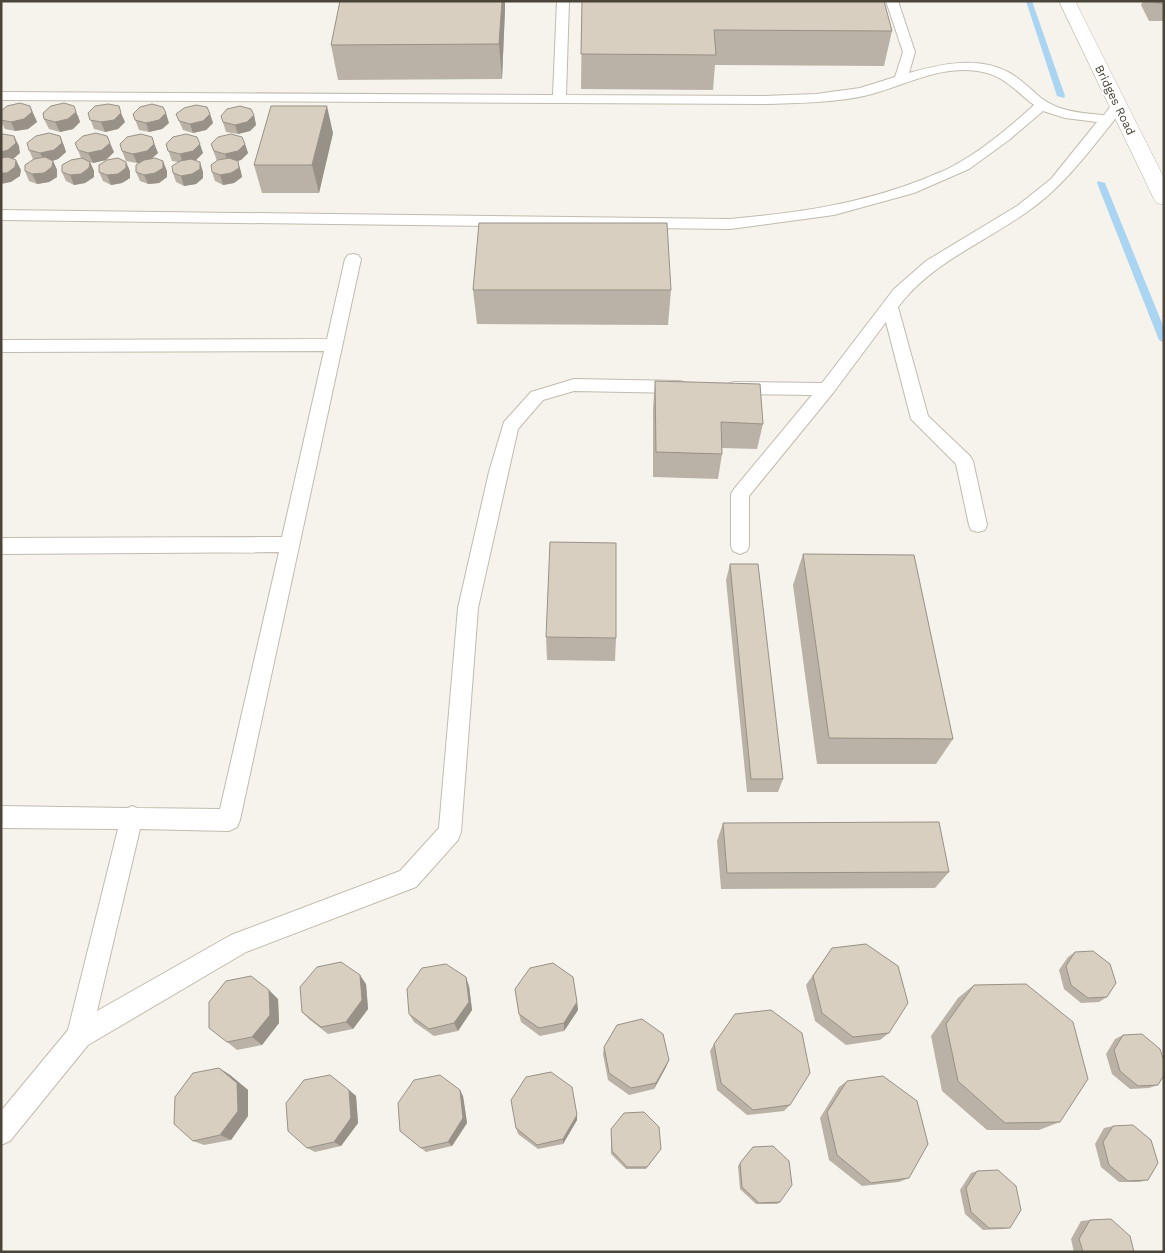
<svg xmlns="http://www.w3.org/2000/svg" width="1165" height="1253" viewBox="0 0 1165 1253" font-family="'Work Sans',sans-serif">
<rect width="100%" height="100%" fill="#f6f3ec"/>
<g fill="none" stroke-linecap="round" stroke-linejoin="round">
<g fill="#a9d4f2" fill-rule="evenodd">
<path d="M1026,1H1032L1065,96L1064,98L1057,96Z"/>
<path d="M1098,181L1105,183L1164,328V343L1159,340L1097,183Z"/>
</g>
<g stroke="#c2bbae" stroke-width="2">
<g id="lane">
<path d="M557,1H569L566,95L764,96L816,94L860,88L895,77L903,52L886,1H898L915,52L909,73C941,64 977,56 1008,72C1020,78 1030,89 1041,98C1060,112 1081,113 1104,115L1113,103H1123L1125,106L1123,109C1093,146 1066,185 1027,212C983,243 931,263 898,307L928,416L970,456L973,461L987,525L985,530L978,532L971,530L969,525L956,464L911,419L886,322L833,393L749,496V546L747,551L740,554L733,551L731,546V494L734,489L812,395L734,394L728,392L726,388L728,384L734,382L822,383L894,289L926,261L1017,206L1051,179L1097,122L1065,118L1043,111L1009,140L969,169L914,193L834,215L730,229L1,220V210L730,219C797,213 861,204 924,179C934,174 945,171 955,165C984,149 1010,127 1034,105C1019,94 1006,78 987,73C945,61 903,87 864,96C831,103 797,103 764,104L1,100V92L553,95Z"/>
<path d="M353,254L358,255L361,259L240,820L237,827L229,831L140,829L97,1011L231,935L400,871L439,828L458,608L489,472L504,422L531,392L574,379L680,381L686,383L688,387L686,391L680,393L574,391L543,400L518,429L478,608L461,832L458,840L416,887L246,952L88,1045L10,1141L1,1145V1111L68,1030L118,829L1,828V806L128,808L132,806L137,808L220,809L279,552L1,554V538L282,537L324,351L1,352V340L327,339L345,259L348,255Z"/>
</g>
</g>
<g stroke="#c2bbae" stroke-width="1">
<path id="street" d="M1059,1H1075L1164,178V205L1157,203L1154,199Z"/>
</g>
<use href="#lane" fill="#fff" fill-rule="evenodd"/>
<use href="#street" fill="#fff" fill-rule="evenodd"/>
</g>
<g fill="#bab2a6">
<path d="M582,1L892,31L884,66L715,65L713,90L581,89Z"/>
<path d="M1143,1H1164V21H1149L1141,5Z"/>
<path d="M505,9L502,79L338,80L331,45Z"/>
<path d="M1,111L34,115L37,122L28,129L15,131L5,129L1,121Z"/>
<path d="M88,113L125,122L118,129L105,132L94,129Z"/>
<path d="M133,114L169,123L162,129L149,132L139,130Z"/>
<path d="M176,114H210L213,123L206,130L193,133L183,130Z"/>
<path d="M78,115L80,122L73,129L60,132L49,129L44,119Z"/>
<path d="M254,115L256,125L250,131L238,134L226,132L221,116Z"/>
<path d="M333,133L319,193H262L254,165Z"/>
<path d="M60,136L64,146L66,152L58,159L53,161L57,170V177L49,182L37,184L29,181L25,171L33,159L29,150Z"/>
<path d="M152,137L158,153L152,158L167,171V177L159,183L148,184L140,181L136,172L139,163H137L126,161L122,151Z"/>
<path d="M166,144L203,153L195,161L203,172V178L196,184L184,186L176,182L173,173L178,162L172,161Z"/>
<path d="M211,144H245L248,153L241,160L237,161L241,171L242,177L234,183L223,185L215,181L212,172L217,161Z"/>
<path d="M78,150L114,152L106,160L93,163L90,162L94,171V177L85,183L74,185L66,181L62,172L81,158Z"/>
<path d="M130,171V178L122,183L111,185L103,181L99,172Z"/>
<path d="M473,290H671L668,325L477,324Z"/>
<path d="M655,381L763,424L757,449L722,448V454L718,479L653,477V408Z"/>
<path d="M803,554L953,739L936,764H817L793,585Z"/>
<path d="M730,564L783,779L778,792H747L726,580Z"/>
<path d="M546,637L616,638L615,661L547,660Z"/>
<path d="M723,823L949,872L935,888L721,889L717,841Z"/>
<path d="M832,948L889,1033L880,1040L846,1045L815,1021L806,985Z"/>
<path d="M1075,952L1107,997L1099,1002L1081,1003L1064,989L1059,970L1068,957Z"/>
<path d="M366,984L368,1009L353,1029L328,1034L310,1020L302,1012Z"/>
<path d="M974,985L1060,1122L1039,1130H987L942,1091L931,1036L958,998Z"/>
<path d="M469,986L472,1010L458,1031L434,1036L414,1022L409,1014Z"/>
<path d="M278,999L279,1023L262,1045L237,1050L227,1042Z"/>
<path d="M577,1002L578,1010L564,1031L540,1036L521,1022L519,1014Z"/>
<path d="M1123,1035L1158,1085L1149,1088L1130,1089L1112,1074L1106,1054L1115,1039Z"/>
<path d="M714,1044L790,1105L784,1111L747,1115L717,1090L710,1051Z"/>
<path d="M604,1047L669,1060L666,1067L654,1089L629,1095L608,1080L603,1054Z"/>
<path d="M219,1068L230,1075L248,1090V1116L231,1140L204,1145L193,1141Z"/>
<path d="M847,1081L909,1178L899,1182L862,1186L829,1160L820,1118L839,1087Z"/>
<path d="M349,1090L356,1096L358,1123L341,1146L315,1152L307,1148Z"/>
<path d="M463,1096L467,1123L452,1146L426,1152L400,1131Z"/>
<path d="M577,1115V1120L563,1144L538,1149L518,1134L516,1128Z"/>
<path d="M1113,1126L1148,1180L1139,1182H1119L1101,1167L1095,1144L1104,1128Z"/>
<path d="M611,1129L661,1149L646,1169H626L611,1154Z"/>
<path d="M753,1147L780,1202L777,1204H756L740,1189L738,1166Z"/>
<path d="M977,1171L1010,1228L1003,1229L983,1230L965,1214L960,1190L971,1173Z"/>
<path d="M1090,1220L1134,1252H1074L1071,1239L1081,1221Z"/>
</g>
<g fill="#979187">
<path d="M502,1H505V9L502,79L499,44Z"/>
<path d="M30,106L37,122L28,129L15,131L11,122Z"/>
<path d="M74,106L80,122L73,129L60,132L55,122Z"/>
<path d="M327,106L333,133L319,193L312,165Z"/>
<path d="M121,113L125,122L118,129L105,132L101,122Z"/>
<path d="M166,113L169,123L162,129L149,132L146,123Z"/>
<path d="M210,114L213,123L206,130L193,133L190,124Z"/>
<path d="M254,115L256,125L250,131L238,134L235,125Z"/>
<path d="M14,136L19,146L20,153L12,160L1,162V152Z"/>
<path d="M60,136L64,146L66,152L58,159L45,163L40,153Z"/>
<path d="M107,136L114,152L106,160L93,163L88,153Z"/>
<path d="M154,144L158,153L150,160L137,163L133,154Z"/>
<path d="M200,144L203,153L196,160L183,164L180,154Z"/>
<path d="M245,144L248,153L241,160L228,163L225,154Z"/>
<path d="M16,160L21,170L20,176L11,182L1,184V173Z"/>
<path d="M53,161L57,170V177L49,182L37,184L32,174Z"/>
<path d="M163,161L167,171V177L159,183L148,184L144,175Z"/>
<path d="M238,161L242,177L234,183L223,185L220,175Z"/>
<path d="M90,162L94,171V177L85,183L74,185L70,175Z"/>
<path d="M126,162L130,171V178L122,183L111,185L107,175Z"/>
<path d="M200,162L203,172V178L196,184L184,186L181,176Z"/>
<path d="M360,975L366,984L368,1009L353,1029L346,1022Z"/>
<path d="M466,977L469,986L472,1010L458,1031L454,1023Z"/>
<path d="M269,990L278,999L279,1023L262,1045L252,1037Z"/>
<path d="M577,1002L578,1010L564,1031V1023Z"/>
<path d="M669,1060L666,1067L654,1089L656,1083Z"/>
<path d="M219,1068L230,1075L248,1090V1116L231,1140L220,1135Z"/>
<path d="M349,1090L356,1096L358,1123L341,1146L334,1142Z"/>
<path d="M460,1090L463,1096L467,1123L452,1146L448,1142Z"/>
<path d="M577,1115V1120L563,1144V1139Z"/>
</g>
<g fill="#d8cfc1" stroke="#979187">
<path d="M340,1H502L499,44L331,45Z"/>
<path d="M582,1H884L892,31L714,30L716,55L581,54Z"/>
<rect x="1157" y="1" width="7" height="2"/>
<path d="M20,103L30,106L32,112L24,119L11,122L1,120V111L7,106Z"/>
<path d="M64,103L74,106L76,112L68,119L55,122L44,119L43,113L51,106Z"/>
<path d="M108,104L119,106L121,113L114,120L101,122L90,120L88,113L95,106Z"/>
<path d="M152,104L163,107L166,113L159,120L146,123L135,120L133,114L140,107Z"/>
<path d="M196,105L207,107L210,114L203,121L190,124L179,121L176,114L184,108Z"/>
<path d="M240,106L251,109L254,115L247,122L235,125L223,122L221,116L227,109Z"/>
<path d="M271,106H327L312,165H254Z"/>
<path d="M49,133L60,136L62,143L54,150L40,153L29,150L27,143L36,136Z"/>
<path d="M96,133L107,136L110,143L102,150L88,153L78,150L75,143L83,136Z"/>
<path d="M1,134H3L14,136L16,143L8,150L1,152Z"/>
<path d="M141,134L152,137L154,144L147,151L133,154L122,151L120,144L127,137Z"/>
<path d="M186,134L197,137L200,144L193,151L180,154L168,151L166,144L173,137Z"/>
<path d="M231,134L242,137L245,144L238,151L225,154L214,151L211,144L218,137Z"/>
<path d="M8,157L16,160L15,167L7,173H1V158Z"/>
<path d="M45,157L53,161L52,167L44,173L32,174L25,171V165L34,159Z"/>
<path d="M82,158L90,162L89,168L81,174L70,175L62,172V165L71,160Z"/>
<path d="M118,158L126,162V168L118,174L107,175L99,172V165L107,160Z"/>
<path d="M155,158L163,161V168L155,173L144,175L136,172V165L144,160Z"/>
<path d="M229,158L238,161L239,168L231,173L220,175L212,172L211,165L218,160Z"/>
<path d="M191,159L200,162V169L192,174L181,176L173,173L172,166L180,161Z"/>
<path d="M479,223H667L671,290H473Z"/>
<path d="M655,381L760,384L763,424L721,422L722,454L656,452Z"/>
<path d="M550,542L616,543V638L546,637Z"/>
<path d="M803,554L914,555L953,739L829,738Z"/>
<path d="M730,564H758L783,779H751Z"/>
<path d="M939,822L949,872L727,873L723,823Z"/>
<path d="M866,944L898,966L908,1003L889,1033L853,1037L822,1013L813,976L832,948Z"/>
<path d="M1093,951L1110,964L1116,983L1107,997L1088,998L1071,985L1066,966L1075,952Z"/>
<path d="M341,962L360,975L362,1000L346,1022L321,1027L302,1012L300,987L317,967Z"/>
<path d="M553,963L573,977L577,1002L564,1023L539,1028L519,1014L515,989L530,968Z"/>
<path d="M446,964L466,977L469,1002L454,1023L429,1029L409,1014L407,989L422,968Z"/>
<path d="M251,976L269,990L270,1015L252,1037L227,1042L209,1028V1002L226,981Z"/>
<path d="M1026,984L1073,1022L1088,1079L1060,1122L1005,1123L958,1081L946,1024L974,985Z"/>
<path d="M771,1010L802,1033L810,1073L790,1105L753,1110L721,1083L714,1044L735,1014Z"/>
<path d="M642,1019L663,1034L669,1060L656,1083L631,1088L609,1073L604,1047L617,1025Z"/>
<path d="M1142,1034L1160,1049L1164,1061V1075L1158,1085L1138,1086L1120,1071L1114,1050L1123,1035Z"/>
<path d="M219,1068L237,1083L238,1111L220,1135L193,1141L174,1124L175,1097L193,1073Z"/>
<path d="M551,1072L572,1087L577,1115L563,1139L537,1145L516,1128L511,1100L526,1077Z"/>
<path d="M330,1075L349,1090L351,1118L334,1142L307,1148L288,1131L286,1103L304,1080Z"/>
<path d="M440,1075L460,1090L463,1118L448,1142L421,1148L400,1131L398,1103L414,1080Z"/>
<path d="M883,1076L917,1101L928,1144L909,1178L871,1183L837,1155L827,1112L847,1081Z"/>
<path d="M644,1112L659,1127L661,1149L647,1167H627L612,1151L611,1129L624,1113Z"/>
<path d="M1133,1125L1151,1140L1158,1163L1148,1180L1128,1181L1109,1165L1103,1142L1113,1126Z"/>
<path d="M773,1146L789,1161L792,1185L780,1202L759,1203L742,1187L740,1163L753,1147Z"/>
<path d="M998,1170L1016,1186L1021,1210L1010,1228H989L971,1212L966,1188L977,1171Z"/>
<path d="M1111,1219L1130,1236L1134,1252H1083L1079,1239L1090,1220Z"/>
</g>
<g text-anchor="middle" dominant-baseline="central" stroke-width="4" stroke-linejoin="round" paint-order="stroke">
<g font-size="12" fill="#4b4439" stroke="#fff">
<text transform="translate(1115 100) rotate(64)">Bridges Road</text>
</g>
</g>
<rect width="1165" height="1253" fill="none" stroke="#4b4439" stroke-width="5"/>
</svg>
